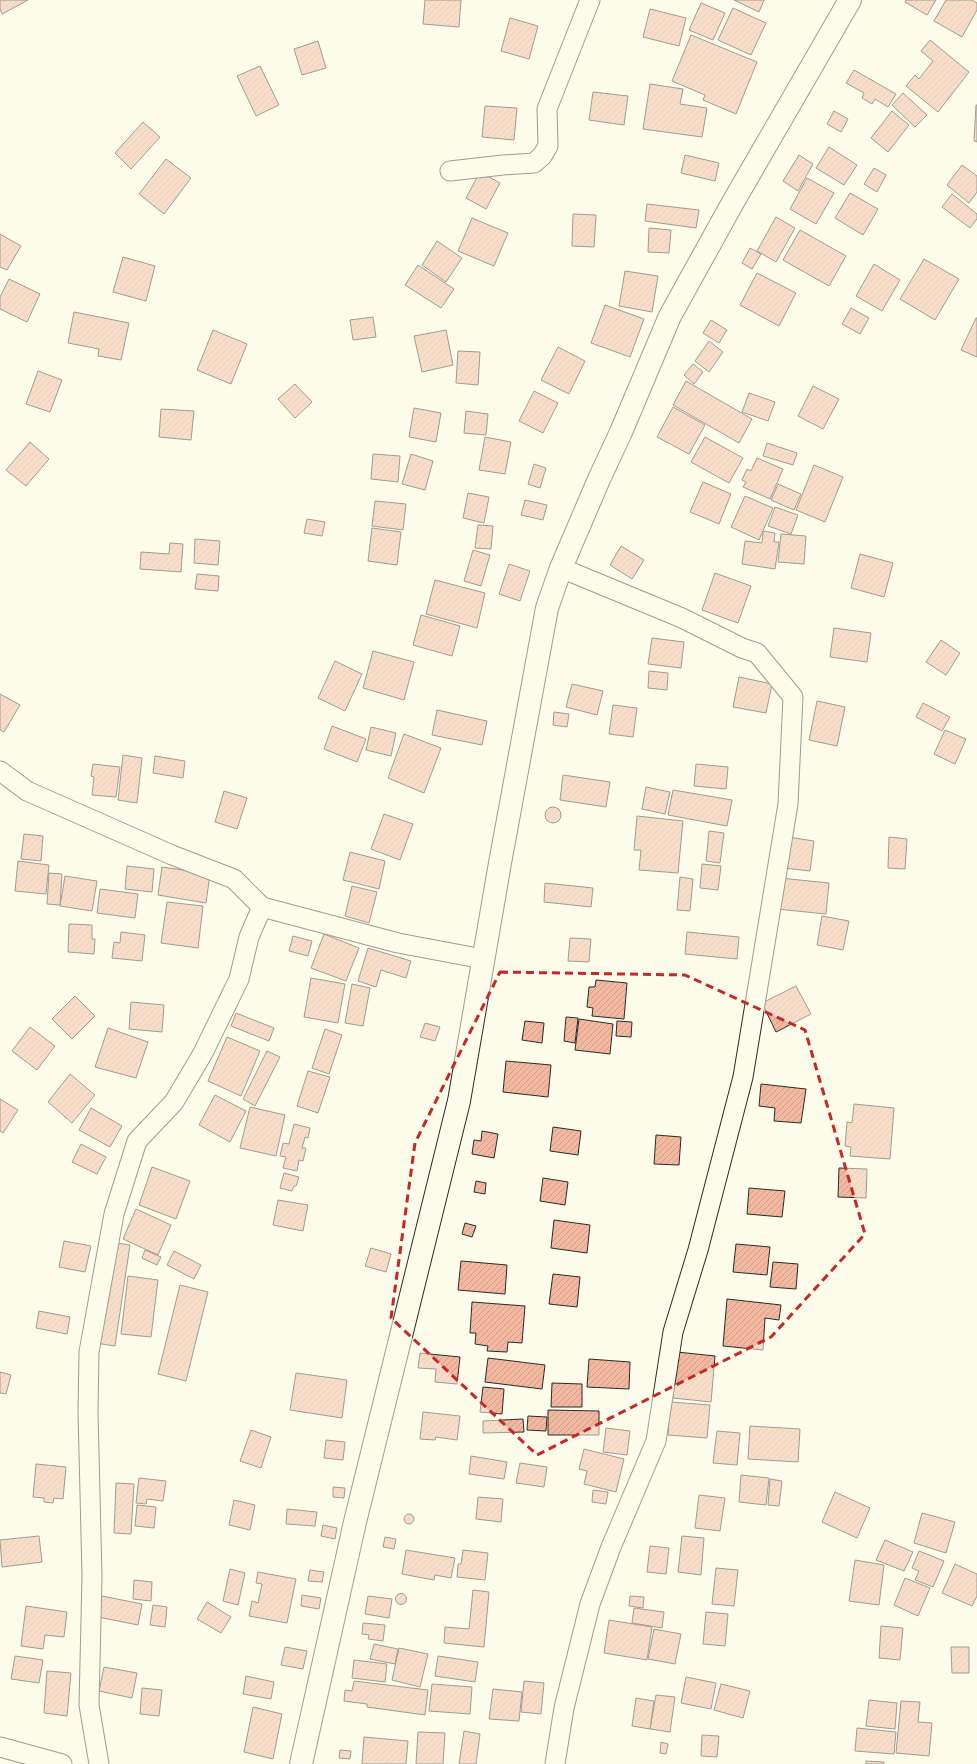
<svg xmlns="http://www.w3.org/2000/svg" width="977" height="1764" viewBox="0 0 977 1764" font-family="'Zilla Slab',serif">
<defs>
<pattern id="building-hatch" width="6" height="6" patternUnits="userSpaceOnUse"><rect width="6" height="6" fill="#f2b8a0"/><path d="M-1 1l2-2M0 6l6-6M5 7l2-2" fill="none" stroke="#d09e8a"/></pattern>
</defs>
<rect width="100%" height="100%" fill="#fdfbea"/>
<g fill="url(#building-hatch)" stroke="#2b2b2b">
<path d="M0,0H28L2,14L0,9Z"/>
<path d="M425,0H461L459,27L423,24Z"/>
<path d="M734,0H764L759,12Z"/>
<path d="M906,0H936L927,15L905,2Z"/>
<path d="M946,0H972L977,3V10L962,37L934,21Z"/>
<path d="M701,3L725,13L713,40L689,30Z"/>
<path d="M733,8L766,23L751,55L718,40Z"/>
<path d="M650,9L686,18L679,46L643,37Z"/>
<path d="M510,18L538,26L529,59L501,51Z"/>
<path d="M691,35L757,62L736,114L703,100L705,95L672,81Z"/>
<path d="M930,40L969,72L938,112L906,86L915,75L919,79L933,61L921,51Z"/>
<path d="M318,41L326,68L302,75L294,49Z"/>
<path d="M260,66L279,105L256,116L237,76Z"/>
<path d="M854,70L896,94L888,107L875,99L872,104L862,98L864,93L846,83Z"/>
<path d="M650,84L683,89L680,104L707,108L702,137L643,129Z"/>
<path d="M593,92L628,96L624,125L589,120Z"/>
<path d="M903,93L927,115L915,127L892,105Z"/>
<path d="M976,105H977V142L974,141Z"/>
<path d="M485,106L517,108L514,140L482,137Z"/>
<path d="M834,111L848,119L841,132L827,124Z"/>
<path d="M892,111L909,125L888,152L871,138Z"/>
<path d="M143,122L160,137L131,169L115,153Z"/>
<path d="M829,147L857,165L844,185L816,168Z"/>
<path d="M685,155L719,163L715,181L681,173Z"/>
<path d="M799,155L813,164L798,191L783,181Z"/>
<path d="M166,159L191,178L164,214L139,194Z"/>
<path d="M962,165L977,176V192L969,203L947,185Z"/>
<path d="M874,168L886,175L877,192L864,184Z"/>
<path d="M480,172L500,183L486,209L466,198Z"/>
<path d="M807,178L834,193L816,224L790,209Z"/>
<path d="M850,193L878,209L863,235L835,218Z"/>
<path d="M952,194L977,214V219L970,228L942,207Z"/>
<path d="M647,204L699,210L696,228L645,221Z"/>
<path d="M573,214L596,215L594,247L572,246Z"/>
<path d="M776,217L795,228L776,262L757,251Z"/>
<path d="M472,218L508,233L494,266L458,251Z"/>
<path d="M649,228L671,230L669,253L648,252Z"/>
<path d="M800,230L846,256L829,286L783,260Z"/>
<path d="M0,234L21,246L7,270L0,267Z"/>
<path d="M437,241L462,258L446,282L422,265Z"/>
<path d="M750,248L761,254L752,269L742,263Z"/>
<path d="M123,257L155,266L146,301L113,292Z"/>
<path d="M924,259L959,279L935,320L900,299Z"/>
<path d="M874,264L900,280L882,311L856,296Z"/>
<path d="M418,265L454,289L441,308L405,285Z"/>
<path d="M625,271L658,276L652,312L619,306Z"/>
<path d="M757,273L796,293L779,326L740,305Z"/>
<path d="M9,279L40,294L27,322L0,309V297Z"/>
<path d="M605,305L644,319L630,357L591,343Z"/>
<path d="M851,308L869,318L860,334L842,324Z"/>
<path d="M74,312L129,323L121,360L98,356L99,349L68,343Z"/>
<path d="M373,317L376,337L353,340L350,320Z"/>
<path d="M976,318H977V357L961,350Z"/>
<path d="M711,320L727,330L719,343L703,333Z"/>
<path d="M213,330L247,344L231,384L197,370Z"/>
<path d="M446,330L453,365L422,372L414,336Z"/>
<path d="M709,341L723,352L709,372L695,361Z"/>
<path d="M558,347L585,361L569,394L541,380Z"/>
<path d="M458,351L480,352L478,385L456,383Z"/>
<path d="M693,364L703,372L694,384L684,375Z"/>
<path d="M38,371L62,380L50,412L26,404Z"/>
<path d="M686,381L752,419L739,443L673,405Z"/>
<path d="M295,384L312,402L295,418L278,399Z"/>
<path d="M813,386L839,399L823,429L798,416Z"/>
<path d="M534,391L558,403L543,433L519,421Z"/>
<path d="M749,393L775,402L768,421L742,412Z"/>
<path d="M673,407L705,425L689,454L657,437Z"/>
<path d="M414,408L441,413L436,442L409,437Z"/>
<path d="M161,409L194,411L191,440L159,437Z"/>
<path d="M466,411L488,414L486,435L464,433Z"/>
<path d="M485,437L511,442L505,474L479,470Z"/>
<path d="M705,437L743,458L729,483L691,462Z"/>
<path d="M30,442L49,459L26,486L6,470Z"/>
<path d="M767,443L797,453L793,465L763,456Z"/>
<path d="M373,454L400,456L398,482L371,479Z"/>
<path d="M411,454L433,461L425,490L402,484Z"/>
<path d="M757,458L783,469L770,499L743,487L746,482L742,480L747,469L751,471Z"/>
<path d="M534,464L546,468L540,488L528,484Z"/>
<path d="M814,465L843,477L825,522L796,510Z"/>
<path d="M703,482L731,494L719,524L690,512Z"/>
<path d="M778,484L801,494L794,510L771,500Z"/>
<path d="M468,493L489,497L484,523L463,518Z"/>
<path d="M745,496L773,508L759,540L731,527Z"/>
<path d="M525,500L547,505L543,520L521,515Z"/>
<path d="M375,501L406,504L403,530L372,526Z"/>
<path d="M775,507L798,515L791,534L768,526Z"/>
<path d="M307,519L325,522L322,536L304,533Z"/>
<path d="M478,525L493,526L491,549L475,548Z"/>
<path d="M372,528L401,532L397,565L368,561Z"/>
<path d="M763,531L775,533L774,542H779L775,569L742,564L745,541L762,543Z"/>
<path d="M781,534L806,536L804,564L778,562Z"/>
<path d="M195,539L220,541L218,565L194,563Z"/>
<path d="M170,543L183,544L181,572L140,569L141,552L169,554Z"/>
<path d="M621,546L644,560L632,579L610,565Z"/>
<path d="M473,550L490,555L481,586L464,581Z"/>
<path d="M860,554L893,563L884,597L851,588Z"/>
<path d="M509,564L530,571L520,601L499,594Z"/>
<path d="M715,573L751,586L738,623L702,610Z"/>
<path d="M197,574L219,576L218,591L195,589Z"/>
<path d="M435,580L485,593L477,628L426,614Z"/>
<path d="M421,615L460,626L452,656L413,645Z"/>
<path d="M834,628L871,633L867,662L830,657Z"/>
<path d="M652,638L684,642L681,668L648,664Z"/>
<path d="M941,640L960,653L946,675L926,662Z"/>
<path d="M373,651L414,662L404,700L363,688Z"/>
<path d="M335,661L362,674L345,711L318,698Z"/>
<path d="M649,671L668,673L667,690L648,688Z"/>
<path d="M739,677L772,684L766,713L733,707Z"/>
<path d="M572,684L603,691L597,715L566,707Z"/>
<path d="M0,694L20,705L4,732L0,730Z"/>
<path d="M817,701L845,707L837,746L809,740Z"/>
<path d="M923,703L950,717L942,731L916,717Z"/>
<path d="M613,705L637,708L633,737L609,734Z"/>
<path d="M437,710L487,721L482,745L432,735Z"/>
<path d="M554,712L569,714L567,727L553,725Z"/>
<path d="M332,726L366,739L357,762L324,749Z"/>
<path d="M371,727L396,733L391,756L366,750Z"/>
<path d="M945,730L966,739L955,764L934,754Z"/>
<path d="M404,734L441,748L424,793L388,778Z"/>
<path d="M123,755L142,758L137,803L118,800Z"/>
<path d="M155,756L185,761L183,778L153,773Z"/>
<path d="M93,764L120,767L116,797L92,795L94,777L91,776Z"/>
<path d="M696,764L728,767L726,789L694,786Z"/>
<path d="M563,775L610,782L606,807L560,800Z"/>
<path d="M646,787L670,792L665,814L642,809Z"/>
<path d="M673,790L732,800L727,826L668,815Z"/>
<path d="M224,791L247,798L237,829L215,822Z"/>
<circle cx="553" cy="815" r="8"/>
<path d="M384,814L413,824L400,860L371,849Z"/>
<path d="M637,816L683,821L678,873L639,870L641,850H634Z"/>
<path d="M709,831L724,833L720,863L706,861Z"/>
<path d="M24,834L43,836L41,861L21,859Z"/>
<path d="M788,837L814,841L810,871L784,868Z"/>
<path d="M889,837L907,839L905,869L888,868Z"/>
<path d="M350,852L385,861L379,889L343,880Z"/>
<path d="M18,861L49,865L46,894L15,891Z"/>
<path d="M702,864L721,866L718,890L700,888Z"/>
<path d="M127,866L154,869L152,892L125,889Z"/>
<path d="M162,867L210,874L206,903L158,895Z"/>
<path d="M49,873L62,874L60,905L47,904Z"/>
<path d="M65,876L97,881L92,911L60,906Z"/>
<path d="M680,877L693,879L690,911L677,910Z"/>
<path d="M780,878L829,883L826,914L777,909Z"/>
<path d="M545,883L593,888L591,907L544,902Z"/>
<path d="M352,886L377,892L369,923L345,916Z"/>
<path d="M100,889L138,894L135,918L97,913Z"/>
<path d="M167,902L203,906L198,948L161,943Z"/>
<path d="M822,916L849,921L843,950L817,945Z"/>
<path d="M69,924L92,925V939H95L94,954L68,952Z"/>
<path d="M121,932L145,935L142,961L112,958L114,942L120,943Z"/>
<path d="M687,932L739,937L737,959L685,954Z"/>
<path d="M324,934L359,948L346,981L311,968Z"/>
<path d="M293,936L312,941L308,956L289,951Z"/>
<path d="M570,938L591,939L589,962L568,961Z"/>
<path d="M368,948L411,961L406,978L381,970L376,987L358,981Z"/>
<path d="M311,978L345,984L338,1023L304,1017Z"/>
<path d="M596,980L627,983L624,1019L592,1016L593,1008L587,1007L589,987H595Z"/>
<path d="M352,984L370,988L363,1026L345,1023Z"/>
<path d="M796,986L811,1014L776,1032L762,1003Z"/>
<path d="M75,996L95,1016L72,1039L52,1019Z"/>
<path d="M131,1002L164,1005L162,1032L129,1029Z"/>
<path d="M236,1013L274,1028L269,1041L231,1026Z"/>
<path d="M566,1017L578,1018L575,1043L564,1041Z"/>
<path d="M579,1019L613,1024L610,1054L575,1050Z"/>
<path d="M525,1021L544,1023L542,1043L522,1040Z"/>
<path d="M617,1021L632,1022L631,1037L616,1036Z"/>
<path d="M425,1023L440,1027L435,1041L420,1037Z"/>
<path d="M30,1027L55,1046L37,1070L12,1051Z"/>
<path d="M108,1028L148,1042L136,1078L95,1067Z"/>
<path d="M325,1029L342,1035L329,1074L312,1068Z"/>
<path d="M227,1037L260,1051L241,1096L208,1081Z"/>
<path d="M267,1051L280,1057L255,1106L243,1099Z"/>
<path d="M506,1061L551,1065L548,1097L503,1092Z"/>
<path d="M308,1071L330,1077L318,1113L297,1106Z"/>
<path d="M70,1074L95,1095L72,1123L48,1102Z"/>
<path d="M761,1084L806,1089L801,1123L774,1121L775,1108L759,1106Z"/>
<path d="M215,1095L246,1111L230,1142L199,1125Z"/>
<path d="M0,1099L18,1110L3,1133L0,1131Z"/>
<path d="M854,1104L894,1108L890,1159L850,1156L851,1147L845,1146L847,1122L852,1123Z"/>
<path d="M250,1107L285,1115L276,1156L240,1148Z"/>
<path d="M91,1108L122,1126L110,1147L79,1130Z"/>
<path d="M294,1124L310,1128L308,1138L305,1137L302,1148H306L303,1161L299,1160L297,1171L283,1168L286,1157L280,1156L283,1143L289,1144Z"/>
<path d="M553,1127L581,1131L578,1155L550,1151Z"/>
<path d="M482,1131L498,1134L494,1158L472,1154L474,1140L481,1141Z"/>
<path d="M656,1135L681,1137L679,1165L654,1164Z"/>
<path d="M81,1144L106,1157L97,1174L72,1162Z"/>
<path d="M152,1167L190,1181L176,1219L139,1205Z"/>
<path d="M839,1168L867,1169L866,1198L838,1197Z"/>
<path d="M284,1173L299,1177L296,1186H294L292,1191L280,1188Z"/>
<path d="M543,1178L568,1182L565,1205L540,1201Z"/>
<path d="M476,1181L486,1183L485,1194L474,1192Z"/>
<path d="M749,1188L785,1191L782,1217L747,1214Z"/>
<path d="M278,1200L308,1205L303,1231L273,1225Z"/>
<path d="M136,1209L171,1225L158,1255L123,1239Z"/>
<path d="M554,1220L590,1225L587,1253L551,1248Z"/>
<path d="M465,1223L476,1226L472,1237L462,1234Z"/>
<path d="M64,1241L91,1246L85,1272L59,1267Z"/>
<path d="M110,1242L130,1245L115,1346L95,1343Z"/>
<path d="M736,1244L770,1247L767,1275L733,1272Z"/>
<path d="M371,1248L391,1254L386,1272L365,1266Z"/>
<path d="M145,1250L161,1257L157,1265L142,1258Z"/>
<path d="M174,1251L201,1265L194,1279L167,1265Z"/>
<path d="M461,1261L507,1265L505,1294L458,1290Z"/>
<path d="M773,1262L798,1264L796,1289L770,1287Z"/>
<path d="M553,1274L580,1277L577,1307L549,1304Z"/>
<path d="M128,1276L158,1280L151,1337L121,1334Z"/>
<path d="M180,1285L208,1292L186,1381L158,1374Z"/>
<path d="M727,1299L781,1305L779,1320L765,1318L763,1350L723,1346Z"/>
<path d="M472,1302L525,1306L522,1343L508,1342L507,1352L487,1351L488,1346L475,1344L476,1333H470Z"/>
<path d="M39,1311L70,1317L67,1334L36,1328Z"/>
<path d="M677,1352L715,1356L711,1402L673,1398Z"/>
<path d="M420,1353L460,1357L457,1384L435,1382L436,1369L418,1368Z"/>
<path d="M488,1358L545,1365L542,1389L485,1382Z"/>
<path d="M589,1359L630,1362L629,1389L587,1387Z"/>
<path d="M0,1372L11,1375L6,1394L0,1393Z"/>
<path d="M296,1373L347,1380L342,1418L290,1410Z"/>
<path d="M552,1383L582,1384V1407H551Z"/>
<path d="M483,1387L504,1389L502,1414L480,1412Z"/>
<path d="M670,1402L710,1405L707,1438L668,1435Z"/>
<path d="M548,1410L599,1411V1435H548Z"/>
<path d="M423,1412L460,1416L457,1440L436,1437L435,1440L420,1439Z"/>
<path d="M528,1416L547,1417L546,1431L527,1430Z"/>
<path d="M523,1419L524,1432L483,1433V1421Z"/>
<path d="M750,1426L800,1429L798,1462L748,1459Z"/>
<path d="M606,1428L630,1431L627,1455L603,1452Z"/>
<path d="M251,1430L271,1437L261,1468L240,1461Z"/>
<path d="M717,1431L740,1433L737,1465L713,1463Z"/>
<path d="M326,1440L345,1442L343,1460L324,1458Z"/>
<path d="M584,1449L624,1459L616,1492L584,1484L587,1471L579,1469Z"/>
<path d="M471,1456L507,1462L504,1479L469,1474Z"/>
<path d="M520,1463L547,1467L544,1487L516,1483Z"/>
<path d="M36,1464L66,1467L63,1499L54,1498L53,1503L44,1502V1498L33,1497Z"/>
<path d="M741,1475L769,1478L766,1505L739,1502Z"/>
<path d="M139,1478L166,1481L163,1501L147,1499L146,1504L136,1503Z"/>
<path d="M770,1479L782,1481L779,1506L768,1505Z"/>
<path d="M116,1483L134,1484L131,1534L114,1533Z"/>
<path d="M333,1487L345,1488L344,1498L333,1497Z"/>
<path d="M593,1490L608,1492L606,1504L592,1502Z"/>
<path d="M835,1492L870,1508L857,1538L822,1522Z"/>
<path d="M699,1495L725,1498L720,1531L695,1528Z"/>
<path d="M478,1497L503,1499L501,1522L476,1519Z"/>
<path d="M234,1500L255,1505L250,1530L229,1525Z"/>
<path d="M137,1505L156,1507L154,1528L135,1526Z"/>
<path d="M287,1509L317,1512L315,1526L286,1524Z"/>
<path d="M922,1513L955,1522L946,1553L914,1543Z"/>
<circle cx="409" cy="1519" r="5"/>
<path d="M323,1525L337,1528L335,1539L321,1536Z"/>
<path d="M39,1536L42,1562L2,1567L0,1540Z"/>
<path d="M682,1536L704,1538L701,1575L678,1572Z"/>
<path d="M385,1537L396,1539L394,1549L383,1547Z"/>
<path d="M885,1540L913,1552L904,1571L876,1560Z"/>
<path d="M650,1546L669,1548L666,1574L647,1572Z"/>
<path d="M406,1550L455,1558L451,1578L435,1575L434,1580L402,1574Z"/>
<path d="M463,1550L488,1553L485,1580L457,1577L458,1564H461Z"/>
<path d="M919,1551L944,1561L933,1587L915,1580L919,1571L912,1568Z"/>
<path d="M855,1560L884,1565L879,1605L849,1601Z"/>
<path d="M955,1564L977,1574V1596L972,1606L942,1593Z"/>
<path d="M716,1568L738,1570L734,1606L712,1604Z"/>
<path d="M230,1569L245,1573L238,1605L223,1601Z"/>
<path d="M310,1570L324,1572L322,1582L308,1581Z"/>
<path d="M258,1572L296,1579L287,1623L249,1616L252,1601L258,1603L262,1584L256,1583Z"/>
<path d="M905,1578L930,1588L918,1616L894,1605Z"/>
<path d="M134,1580L152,1582L151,1601L133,1599Z"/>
<path d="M473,1590L489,1592L484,1647L444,1643L445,1627L469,1629Z"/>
<circle cx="401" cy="1599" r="5.5"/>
<path d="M302,1595L321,1598L319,1609L301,1606Z"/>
<path d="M102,1596L142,1604L138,1625L98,1617Z"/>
<path d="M368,1596L392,1599L389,1618L365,1614Z"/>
<path d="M630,1596L644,1597L643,1608L629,1606Z"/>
<path d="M207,1602L231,1617L221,1633L197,1619Z"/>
<path d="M153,1605L167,1607L165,1627L150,1625Z"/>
<path d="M26,1606L67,1612L64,1637L45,1635L43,1649L21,1646Z"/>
<path d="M634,1608L664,1612L662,1628L632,1623Z"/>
<path d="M706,1612L728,1614L725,1646L703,1644Z"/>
<path d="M609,1620L652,1627L647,1660L604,1653Z"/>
<path d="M363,1623L385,1625L383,1641L368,1639L369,1635L362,1634Z"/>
<path d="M881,1626L903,1628L900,1660L879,1658Z"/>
<path d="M654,1629L681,1634L675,1664L648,1659Z"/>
<path d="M374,1644L398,1649L395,1664L370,1659Z"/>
<path d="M285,1647L307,1651L303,1669L281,1665Z"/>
<path d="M951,1647H969V1673H952Z"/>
<path d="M399,1648L428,1654L420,1687L392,1680Z"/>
<path d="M15,1656L43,1660L39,1683L11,1679Z"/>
<path d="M438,1656L478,1662L475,1682L435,1676Z"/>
<path d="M354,1660L387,1664L385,1682L352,1678Z"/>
<path d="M104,1667L137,1673L132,1698L99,1691Z"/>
<path d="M47,1671L71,1673L67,1716L44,1713Z"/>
<path d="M246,1676L274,1682L271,1699L243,1694Z"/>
<path d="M686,1677L716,1683L711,1709L681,1703Z"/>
<path d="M354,1681L428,1690L425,1715L367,1707V1704L344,1701L345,1690L352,1691Z"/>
<path d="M524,1681L544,1683L541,1714L521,1712Z"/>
<path d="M432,1684L472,1687L470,1714L429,1711Z"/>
<path d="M721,1684L750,1691L743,1718L714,1710Z"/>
<path d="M142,1688L162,1690L159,1716L140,1714Z"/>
<path d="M493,1689L522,1692L519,1721L489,1719Z"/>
<path d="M656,1695L675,1697L670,1732L650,1729Z"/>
<path d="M636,1698L654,1701L650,1729L632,1726Z"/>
<path d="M869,1700L897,1703L895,1729L866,1726Z"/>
<path d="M901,1701L920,1702L918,1722L932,1723L929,1756L896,1753Z"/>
<path d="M253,1707L282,1714L273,1759L244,1752Z"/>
<path d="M857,1728L896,1732L894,1754L855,1751Z"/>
<path d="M464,1731L480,1734L476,1764H459Z"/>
<path d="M418,1732L445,1733L443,1764H416Z"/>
<path d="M702,1735L719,1736L717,1757L701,1756Z"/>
<path d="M364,1737L408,1741L406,1764H362Z"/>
<path d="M661,1742L668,1744L666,1754L660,1753Z"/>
<path d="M340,1750L351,1751L350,1759L339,1758Z"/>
<path d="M866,1761L884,1762V1764H866Z"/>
</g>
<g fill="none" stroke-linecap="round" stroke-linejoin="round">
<g stroke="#2b2b2b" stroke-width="21">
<g id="minor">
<path d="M450,171L503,165L534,163L542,156L548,146L547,109L590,0"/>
<path d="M0,771L27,791L172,855L234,879L262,907L398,943L483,959"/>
<path d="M0,1747L62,1764"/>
<path d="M99,1764L89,1705L92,1576L88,1411L89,1352L114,1214L137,1141L174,1102L203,1053L239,979L249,937L262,907"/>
<path d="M555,1764L564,1708L590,1604L611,1547L656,1441L673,1332L698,1250L743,1077L788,804L793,697L757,653L742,648L682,618L561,568"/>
</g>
</g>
<g stroke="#2b2b2b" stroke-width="24">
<path id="primary" d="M301,1764L355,1522L459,1101L500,863L547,608L561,568L600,477L621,432L670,316L732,204L850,0"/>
</g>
<use href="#minor" stroke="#fdfbea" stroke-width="19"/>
<use href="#primary" stroke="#fdfbea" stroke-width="22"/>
</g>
<path d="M0 0H977V1764H0ZM500,972L685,975L805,1030L865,1234L771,1337L537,1455L391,1318L415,1143Z" fill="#fdfbea" fill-opacity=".55" fill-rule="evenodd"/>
<path fill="none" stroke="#c62828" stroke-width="3" stroke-dasharray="8 5" stroke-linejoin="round" d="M500,972L685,975L805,1030L865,1234L771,1337L537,1455L391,1318L415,1143Z"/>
</svg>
